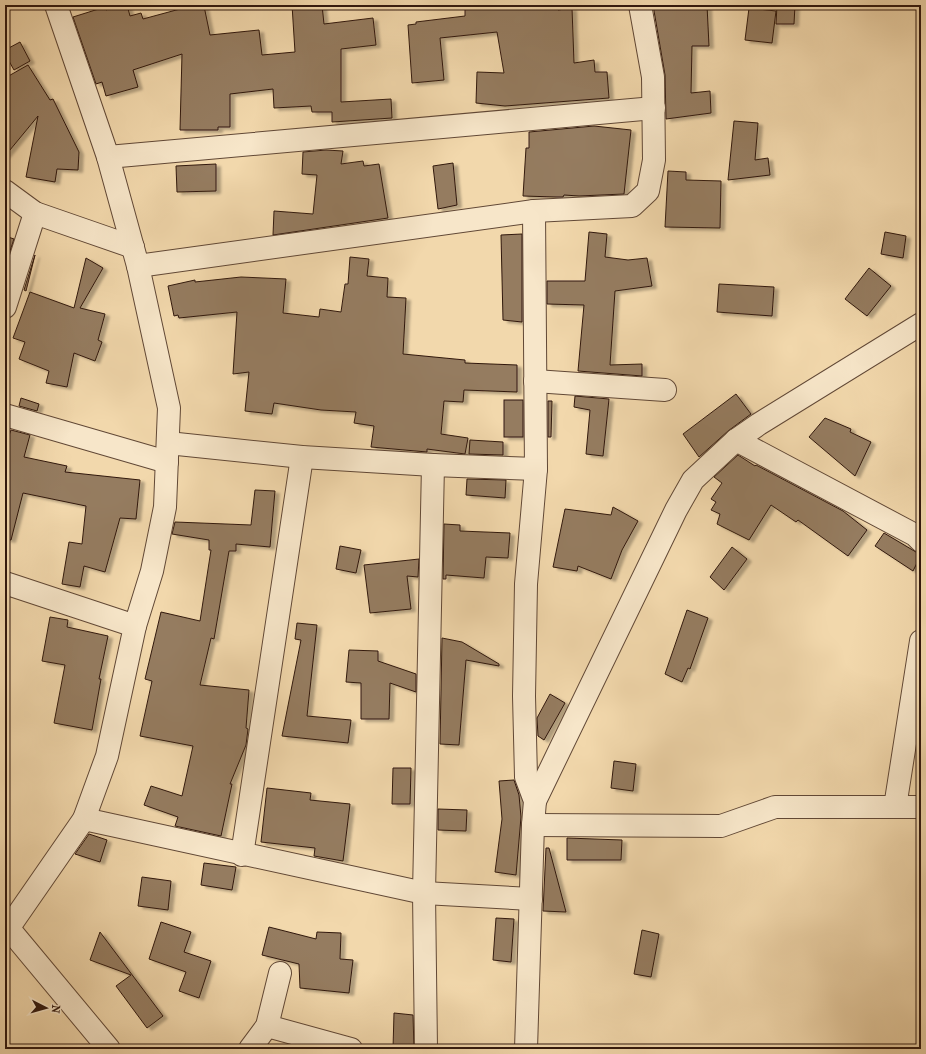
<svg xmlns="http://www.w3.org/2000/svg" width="926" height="1054" viewBox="0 0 926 1054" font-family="'IM FELL French Canon',serif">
<defs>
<filter id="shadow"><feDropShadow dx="4.5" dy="2.5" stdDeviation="1" flood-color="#0004"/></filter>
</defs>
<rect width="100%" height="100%" fill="#f2d8ac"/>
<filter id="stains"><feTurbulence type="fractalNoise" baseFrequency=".005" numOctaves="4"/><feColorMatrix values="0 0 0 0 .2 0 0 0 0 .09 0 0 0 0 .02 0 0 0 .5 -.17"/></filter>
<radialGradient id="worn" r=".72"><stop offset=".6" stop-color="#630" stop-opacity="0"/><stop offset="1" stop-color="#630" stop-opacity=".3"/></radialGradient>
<g fill="#957c60" stroke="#31180e" filter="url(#shadow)">
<path d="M121,5H127L130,16L141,13L143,19L191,6L192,9L204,6L210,35L259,30L262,55L295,52L292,5H322L324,24L373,18L376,45L341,49V102L391,99L392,118L332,122V112H312L311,106L274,108L273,89L230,94V127H218V130H180L182,54L133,70L138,87L106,96L102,82L96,84L73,17L105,7L106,10Z"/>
<path d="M465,5H558V10L572,8L574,63L594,60L595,72H607L609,98L505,106L476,103L477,72L504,73L497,32L440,38L444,80L412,83L408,25L416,24V22L465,16Z"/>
<path d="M653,5H707L709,46H692L691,93L710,91L711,113L666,119L665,75Z"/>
<path d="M777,5H795L794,24H776Z"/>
<path d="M749,8L776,11L772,43L745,40Z"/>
<path d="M20,42L30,61L14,70L5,54V50Z"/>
<path d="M28,65L50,100L53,99L79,152L78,170L57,169L55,182L26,177L38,116L5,156V78Z"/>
<path d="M734,121L758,123L755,160L768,158L770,175L728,180Z"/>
<path d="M594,126L631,130L624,194L579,196L564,195L563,197H556L523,196L526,148H529V132Z"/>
<path d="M326,150L343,151L341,164L363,161L364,166L379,164L388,218L273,235L274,211L313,214L317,175L302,174L303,152Z"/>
<path d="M453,163L457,205L438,209L433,166Z"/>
<path d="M216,164V191L177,192L176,166Z"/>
<path d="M668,171L686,172V180L721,181L720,228L665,227Z"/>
<path d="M589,232L607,234L605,257L628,260L647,258L652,286L615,291L610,365L642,364V376L578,371L584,305L547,304V281H585Z"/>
<path d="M885,232L906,236L903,258L881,254Z"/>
<path d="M522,234V322L503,320L501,235Z"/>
<path d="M5,236L14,239L5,266Z"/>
<path d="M35,255L26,291L24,290Z"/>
<path d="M350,257L369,259L367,276L388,278L387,297L406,298L403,354L465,360V363L517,365V392L464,390L463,402L444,401L441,434L468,438L465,454L427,449V452L371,447L374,426L354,423L356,412L321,410L274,403L272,414L245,411L249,372L233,374L237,312L179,318L178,315L174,316L168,286L195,280V282L241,277L286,279L283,313L319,317L320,309L341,312L345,284H348Z"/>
<path d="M86,258L103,268L80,308L105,314L98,340L102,342L95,361L74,353L67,387L46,383L49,371L19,359L25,342L13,338L30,292L74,308Z"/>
<path d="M869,268L891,286L867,316L845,299Z"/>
<path d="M719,284L774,287L772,316L717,312Z"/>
<path d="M736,394L751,414L728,431L699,457L683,434Z"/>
<path d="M575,396L609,399L603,456L586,454L590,410L574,407Z"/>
<path d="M21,398L39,404L37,411L19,406Z"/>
<rect x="504" y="400" width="19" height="37"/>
<path d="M548,401H552L551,437H548Z"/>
<path d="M825,418L851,429L850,432L871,442L855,476L809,437Z"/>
<path d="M11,430L30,435L24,457L67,466L65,472L140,480L136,519L120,518L105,572L84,566L80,587L62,584L69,542L82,544L86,506L23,493L11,540L5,539V437L8,438Z"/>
<path d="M470,440L503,442V455L469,454Z"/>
<path d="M738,455L755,466L756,465L843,511L867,530L848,556L798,520L796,522L771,505L749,540L717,524L720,514L711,510L716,502L711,499L722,483L714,477Z"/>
<path d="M467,479L506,480L505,498L466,495Z"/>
<path d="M255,490L275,491L270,547L236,544V551H229L214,639L211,638L200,685L249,690L246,728L248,729L246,745L230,784H232L221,836L175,826L178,817L144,805L151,786L182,796L193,746L140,736L152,681L145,679L161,612L200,621L211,550H209V540L172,534L175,522L251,525Z"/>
<path d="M613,507L638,521L622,550L611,579L578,566L577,571L553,567L565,509L611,515Z"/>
<path d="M444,524L460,525V531L510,533L508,558L486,557L484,578L446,575V579H443Z"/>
<path d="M884,533L921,555L913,571L875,546Z"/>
<path d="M340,546L361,550L356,573L336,569Z"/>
<path d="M732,547L747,559L724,590L710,577Z"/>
<path d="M419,559L418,577L407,576L411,609L370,613L364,565Z"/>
<path d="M687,610L708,618L690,669L688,668L682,682L665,674Z"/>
<path d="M50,617L68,620L67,627L108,636L99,679H101L92,730L54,723L65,665L42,661Z"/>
<path d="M297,623L317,625L307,716L351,720L348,743L282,736L301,640L295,639Z"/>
<path d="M442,638L462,642L499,664V666L466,660L459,745L440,744Z"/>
<path d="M349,650L378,651V661L416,674V692L390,683L389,719H361V683L346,682Z"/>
<path d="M550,694L565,703L544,740L538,736L537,718Z"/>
<path d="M614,761L636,764L633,791L611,788Z"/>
<path d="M393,768H411L410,804H392Z"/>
<path d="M514,780L519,795L521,817L516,875L495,872L502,819L499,781Z"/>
<path d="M267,788L311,793L310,800L350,804L343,861L314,856L315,848L261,842Z"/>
<path d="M438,809L467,810L466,831L438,830Z"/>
<path d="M89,834L107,840L100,862L75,854Z"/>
<path d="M567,838L622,840L621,860H567Z"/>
<path d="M546,848H549L566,912L543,911Z"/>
<path d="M204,863L236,867L232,890L201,885Z"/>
<path d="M142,877L171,881L168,910L138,906Z"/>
<path d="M496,918L514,919L511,962L493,960Z"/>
<path d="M161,922L191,932L184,952L211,961L199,998L179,991L186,972L149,959Z"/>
<path d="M269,927L316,939L317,932L341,933L340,959L353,960L349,993L300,988L299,964L262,955Z"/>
<path d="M642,930L659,934L651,977L634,974Z"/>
<path d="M100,932L163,1016L147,1028L116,986L131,975L90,960Z"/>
<path d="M394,1013L413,1015L414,1049H393Z"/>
</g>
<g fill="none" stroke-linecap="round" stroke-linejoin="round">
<g stroke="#614836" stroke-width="24">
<g id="street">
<path d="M108,157L654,108"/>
<path d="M5,191L35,213L133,247"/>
<path d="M138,266L534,211L632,206L648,191L654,160L653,77L640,5"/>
<path d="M5,307L35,213"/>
<path d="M535,381L665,390"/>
<path d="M5,415L167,462"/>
<path d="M736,440L915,535L921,541"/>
<path d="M168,443L302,457L433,465"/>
<path d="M5,583L135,626"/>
<path d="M535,801L676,510L693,480L736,440L759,424L921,324"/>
<path d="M895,807L921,641"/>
<path d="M84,819L424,893L531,899"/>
<path d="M533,825L721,826L775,807H921"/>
<path d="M242,855L302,457"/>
<path d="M5,924L109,1049"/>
<path d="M5,933L84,819L107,756L135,626L152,571L165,507L169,408L138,266L108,157L56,5"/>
<path d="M267,1026L351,1049"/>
<path d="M250,1049L267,1026L280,973"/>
<path d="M426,1049L424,893L433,465L536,469"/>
<path d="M526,1049L533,825L535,801L526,777L524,696L526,584L536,469L534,211"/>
</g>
</g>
<use href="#street" stroke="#f7e6c9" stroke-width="22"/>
</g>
<rect width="926" height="1054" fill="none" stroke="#f2d8ac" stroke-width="20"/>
<rect x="6" y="6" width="914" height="1042" fill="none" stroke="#31180e" stroke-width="2"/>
<rect x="10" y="10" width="906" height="1034" fill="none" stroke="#31180e"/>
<g transform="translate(46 1008) rotate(96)" stroke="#f7e6c9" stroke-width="3" paint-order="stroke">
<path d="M0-3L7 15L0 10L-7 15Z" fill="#31180e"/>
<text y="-6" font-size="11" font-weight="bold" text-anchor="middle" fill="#31180e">N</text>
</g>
<rect width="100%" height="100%" filter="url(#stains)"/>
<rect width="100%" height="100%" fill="url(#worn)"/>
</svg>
